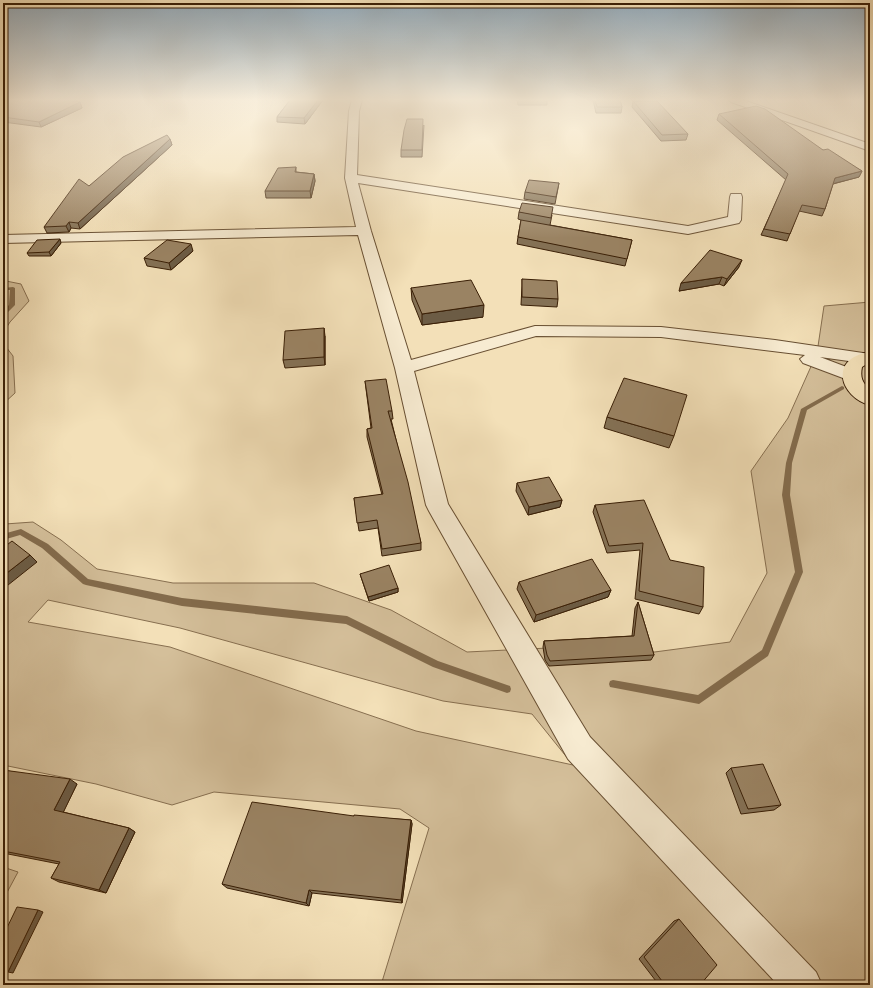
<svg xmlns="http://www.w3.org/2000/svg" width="873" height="988" viewBox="0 0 873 988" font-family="'Gentium Book Plus',serif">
<rect width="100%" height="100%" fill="#f3e0b8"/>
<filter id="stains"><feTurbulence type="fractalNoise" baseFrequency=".005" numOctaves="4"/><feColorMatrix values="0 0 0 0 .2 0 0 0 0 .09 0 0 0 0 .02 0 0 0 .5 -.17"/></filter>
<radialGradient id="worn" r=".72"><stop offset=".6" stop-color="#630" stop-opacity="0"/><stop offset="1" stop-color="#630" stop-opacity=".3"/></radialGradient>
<g fill="#d4bf9a" stroke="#876f50" fill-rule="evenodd">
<path d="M6,281L21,284L29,301L10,322L3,333V282Z"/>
<path d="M870,302V985H381L429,828L400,809L214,792L172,805L96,784L3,765V525L5,524L33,522L61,540L97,569L173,583H314L391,610L467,652L548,648L647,653L730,642L767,573L751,471L788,418L817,353L824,306ZM48,600L180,628L443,701L532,714L573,765L416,731L170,647L28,622Z"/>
<path d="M3,343L13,356L15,393L3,404Z"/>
<path d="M3,867L18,872L3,900Z"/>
</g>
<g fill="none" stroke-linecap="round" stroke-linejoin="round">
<g fill="#836b4c" fill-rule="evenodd">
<path d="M13,287L15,288V305L5,315L3,316V311L9,305L10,290H3V288Z"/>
<path d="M3,361L6,363V394L3,396Z"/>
<path d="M842,386L844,387V389L807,410L792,463L790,495L803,572L768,656L699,704L610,687L609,684L610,681L613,680L698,695L762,650L795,572L782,495L786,463L801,409Z"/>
<path d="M21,529L48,544L88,579L182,598L347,616L438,661L507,685L510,686L511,689L510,692L507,693L433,667L346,624L182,606L86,585L83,584L42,548L20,535L3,540V534Z"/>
</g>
<g stroke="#684f32" stroke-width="2">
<g id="minor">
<path d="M352,100H362L359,111L357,175L688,226L728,217L730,197L731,194H741L742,197L741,220L739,223L688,234L358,183L371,231L411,360L535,326L661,327L775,340L863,353L870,355L869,362L863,363L820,357L857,371L860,375L857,379L851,381L803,363L800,359L805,355L661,337L536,336L414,371L448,504L590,737L816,972L822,985H778L568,759L429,511L426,505L395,368L358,235L3,243V235L356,227L345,178L349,111Z"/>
<path d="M729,100H743L870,144V151L731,102Z"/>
</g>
</g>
<g stroke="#3a1f06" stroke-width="2">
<path id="major" d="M870,352V362L862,367C860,377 862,383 870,389V405C840,397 828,358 870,352Z"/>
</g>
<use href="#minor" fill="#f7ebd1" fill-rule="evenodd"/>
<use href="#major" fill="#f3e0b8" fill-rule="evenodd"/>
</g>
<g fill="#847155" stroke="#3a1f06">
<path d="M3,100L80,102L82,108L41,127L3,122Z"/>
<path d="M290,100H323L305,124L277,122V117Z"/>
<path d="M517,100H547V105H518Z"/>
<path d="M593,100H620L622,107L621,113H596Z"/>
<path d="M633,101L688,134L686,140L661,141L632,107Z"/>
<path d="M719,114L823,150L862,171L859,177L833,184L825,209L822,216L799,211L787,241L761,235L786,180L717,120Z"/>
<path d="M424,125L422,157H401V150Z"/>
<path d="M170,139L172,145L80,229L71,228L69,232L47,233L44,227L89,186Z"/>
<path d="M296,167V172L314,174L315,181L311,198H266L265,191Z"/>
<path d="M559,183L555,204L524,199L525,192Z"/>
<path d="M519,212L552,215L550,225L632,240L625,266L517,244L518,237L521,220L518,219Z"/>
<path d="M61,243L51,256H29L27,253Z"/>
<path d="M193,251L171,270L147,266L144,258Z"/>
<path d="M739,267L724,286L719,284L679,291Z"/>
<path d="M522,279L558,299L557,307L521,305L522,286Z"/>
<path d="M411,288L483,317L422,325L412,300Z"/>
<path d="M325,336V365L285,368L283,360Z"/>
<path d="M365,381L392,411L393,419H391L421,543V550L382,556L378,528L359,531L354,498L382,495L367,437V429L371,428Z"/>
<path d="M607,417L674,436L669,448L604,428Z"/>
<path d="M517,483L562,500L560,507L528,515L516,491Z"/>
<path d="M595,505L670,560L703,607L699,614L635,599L640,550L607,553L593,512Z"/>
<path d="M360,574L398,588V592L369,601Z"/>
<path d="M519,582L611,590L608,597L534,622L517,589Z"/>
<path d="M638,602L654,655L651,660L549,666L545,660L543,647L544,641L632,636L635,608Z"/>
<path d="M731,768L781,805L774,810L741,814L726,773Z"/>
<path d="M3,770L77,784L63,812L129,828L135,832L106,893L59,882L51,878L59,864L3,853Z"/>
<path d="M354,816L411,820L412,824L402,903L312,893L309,906L227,888L222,884Z"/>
<path d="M679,919L700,985H659L639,959L674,921Z"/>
</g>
<g fill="#6c5c45" stroke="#3a1f06">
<path d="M318,100H323L305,124L304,118Z"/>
<path d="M80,102L82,108L41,127L39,122Z"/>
<path d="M170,139L172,145L80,229L78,223Z"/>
<path d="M862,171L859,177L832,184L835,178Z"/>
<path d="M314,174L315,181L311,198L310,191Z"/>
<path d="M69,222L71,228L69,232L66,226Z"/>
<path d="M60,239L61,243L51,256L49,252Z"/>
<path d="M191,244L193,251L171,270L169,263Z"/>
<path d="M742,260L739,267L724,286L727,279Z"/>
<path d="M722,277L719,284L679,291L681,283Z"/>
<path d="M484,305L483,317L422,325V314Z"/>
<path d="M324,328L325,336V365L324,357Z"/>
<path d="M562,500L560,507L528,515L529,507Z"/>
<path d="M30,555L37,562L3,589V576Z"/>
<path d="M398,588V592L369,601L368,597Z"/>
<path d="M611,590L608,597L534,622L536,615Z"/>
<path d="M70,779L77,784L62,815L54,810Z"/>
<path d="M411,820L412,824L402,903L401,900Z"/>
<path d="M129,828L135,832L106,893L99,890Z"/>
<path d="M309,890L312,893L309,906L306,903Z"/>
<path d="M38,910L43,912L13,973L8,972Z"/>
</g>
<g fill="#9a8363" stroke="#3a1f06">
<path d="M3,100H68L80,102L39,122L3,117Z"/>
<path d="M290,100H318L304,118L277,117Z"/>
<path d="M595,100H620L622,107H597Z"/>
<path d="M633,101H657L688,134L662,135Z"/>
<path d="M756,106L765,109L823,150L828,149L862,171L835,178L825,209L802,205L790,234L764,229L788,174L719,114Z"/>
<path d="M407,119H423L422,150H401L404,130Z"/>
<path d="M167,135L170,139L78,223L69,222L66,226L44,227L79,179L89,186L123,157Z"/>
<path d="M296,167L295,172L314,174L310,191H265L278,168Z"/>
<path d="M529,180L559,183L556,197L525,192Z"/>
<path d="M522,203L553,207L551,218L519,212Z"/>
<path d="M521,220L632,240L627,259L518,237Z"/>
<path d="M60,239L49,252L27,253L37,240Z"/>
<path d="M167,240L191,244L169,263L144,258Z"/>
<path d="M710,250L742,260L727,279L722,277L681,283Z"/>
<path d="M522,279L557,281L558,299L522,297Z"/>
<path d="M471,280L484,305L422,314L411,288Z"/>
<path d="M324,328V357L283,360L285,331Z"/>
<path d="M624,378L687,395L674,436L607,417Z"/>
<path d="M386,379L392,411H388L408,482L421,543L382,549L377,520L357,523L354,498L383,494L367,429L372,428L365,381Z"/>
<path d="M549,477L562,500L529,507L517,483Z"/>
<path d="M644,500L670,560L704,567L703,607L639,591L643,543L609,546L595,505Z"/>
<path d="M12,541L30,555L3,576V548Z"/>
<path d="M592,559L611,590L536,615L519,582Z"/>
<path d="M389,565L398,588L368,597L360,574Z"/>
<path d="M638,602L654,655L550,661L547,655L544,641L634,636Z"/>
<path d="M763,764L781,805L748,809L731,768Z"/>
<path d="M3,770L70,779L54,810L129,828L99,890L51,878L60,862L3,851Z"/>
<path d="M252,802L354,816V815L411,820L401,900L309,890L306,903L222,884Z"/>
<path d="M17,907L38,910L8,972L3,971V936Z"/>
<path d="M679,919L717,965L700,985H665L644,957Z"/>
</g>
<linearGradient id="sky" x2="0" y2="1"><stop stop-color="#93abbc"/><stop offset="0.42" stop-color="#faf1df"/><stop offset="1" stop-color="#faf1df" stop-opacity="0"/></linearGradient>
<rect width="873" height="238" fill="url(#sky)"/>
<rect width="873" height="988" fill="none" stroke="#f3e0b8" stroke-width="16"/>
<rect x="4" y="4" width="865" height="980" fill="none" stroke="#3a1f06" stroke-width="2"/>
<rect x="8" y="8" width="857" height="972" fill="none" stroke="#3a1f06"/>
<rect width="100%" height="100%" filter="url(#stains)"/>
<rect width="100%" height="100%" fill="url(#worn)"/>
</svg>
